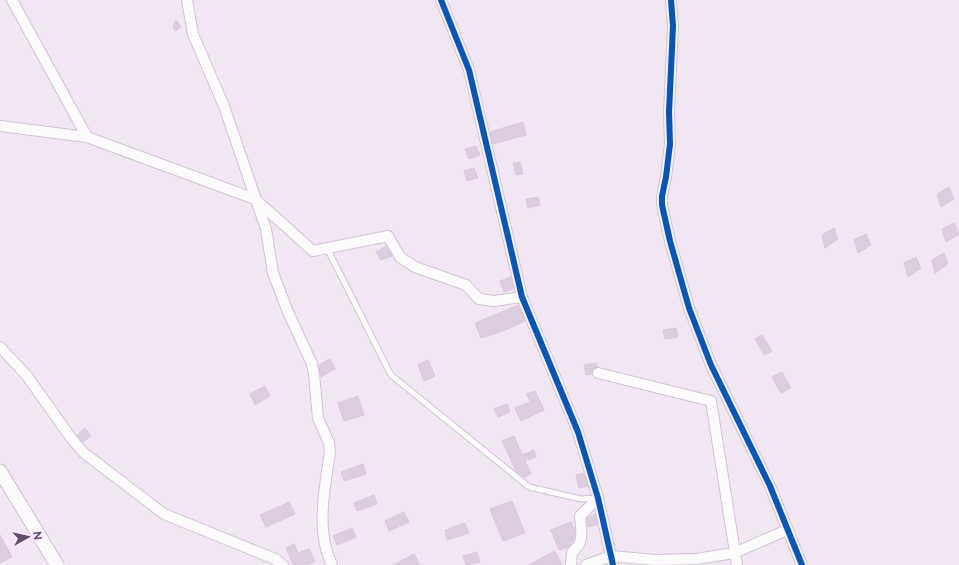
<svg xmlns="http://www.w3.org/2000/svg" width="959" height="565" viewBox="0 0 959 565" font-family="Raleway,sans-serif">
<rect width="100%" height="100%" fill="#f3e6f4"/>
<g fill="#dccee0" stroke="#d8c9dc">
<path d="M176,20L181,27L175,31L173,26Z"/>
<path d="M523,122L526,135L493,144L490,132Z"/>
<path d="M476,146L480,155L469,159L465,149Z"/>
<path d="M520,162L523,174L516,175L513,163Z"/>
<path d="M474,168L478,178L467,181L464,171Z"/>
<path d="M949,187L954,199L941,207L937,194Z"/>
<path d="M538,197L540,205L528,208L526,199Z"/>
<path d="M954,223L959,234L946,242L942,229Z"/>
<path d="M834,228L838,239L825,248L822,235Z"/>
<path d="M866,234L871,245L858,253L854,240Z"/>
<path d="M386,246L392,256L381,260L376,252Z"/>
<path d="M944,253L948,264L935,273L932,260Z"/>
<path d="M916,257L921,268L908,277L904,263Z"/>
<path d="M511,277L513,289L504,292L500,281Z"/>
<path d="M518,305L525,321L503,331L481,338L475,323Z"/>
<path d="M676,328L678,337L665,339L663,330Z"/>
<path d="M762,335L772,351L764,355L755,339Z"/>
<path d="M330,359L335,369L321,377L319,365Z"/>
<path d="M428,360L435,376L424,381L418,365Z"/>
<path d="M596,363L597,367L593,369L592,374L586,375L584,365Z"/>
<path d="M782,372L791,388L781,393L772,377Z"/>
<path d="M265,386L270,396L255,405L250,394Z"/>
<path d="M535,391L544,410L521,421L515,408L530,402L527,394Z"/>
<path d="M358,396L364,415L344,421L338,403Z"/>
<path d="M507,404L510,412L498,417L494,409Z"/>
<path d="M85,428L91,436L83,442L77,435Z"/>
<path d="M514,436L522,455L534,450L536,457L525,461L531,474L524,477L516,471L502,441Z"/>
<path d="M363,464L366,474L344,481L341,472Z"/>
<path d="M584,473L588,486L579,488L576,475Z"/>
<path d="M374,495L377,504L357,511L354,503Z"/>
<path d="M512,501L525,533L503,541L490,509Z"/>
<path d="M289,502L295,514L266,527L260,515Z"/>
<path d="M404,512L409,522L389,531L385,521Z"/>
<path d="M595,514L597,525L588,527L587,518Z"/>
<path d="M571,522L575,531L573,541L568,547L559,550L551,530Z"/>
<path d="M465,523L469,533L447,540L445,530Z"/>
<path d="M352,528L356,537L337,545L333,536Z"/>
<path d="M0,535L12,557L0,563Z"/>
<path d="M294,544L298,553L309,549L315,562L306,565H293L286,548Z"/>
<path d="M555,551L562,565H528Z"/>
<path d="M477,552L480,562L466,565L463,556Z"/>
<path d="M414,554L420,565H393Z"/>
</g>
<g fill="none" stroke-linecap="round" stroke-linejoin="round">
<g stroke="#cfc4d2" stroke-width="7">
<path id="service" d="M327,248L391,375L529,487L581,499L597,498"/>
</g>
<g stroke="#cfc4d2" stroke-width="12">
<g id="minor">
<path d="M12,0L87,137"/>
<path d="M187,0L193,34L224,106L266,229L273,273L288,312L312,364L314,374L318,418L329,443L330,452C325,487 315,531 332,565"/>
<path d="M441,0L469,70L522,297L578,432L598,498L613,565"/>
<path d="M671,0L673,26L669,112L670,144L666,177L662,196V205L670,241L689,308L711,365L770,486L802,565"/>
<path d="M0,126L87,137L255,199L313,251L388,236L400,257L415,267L466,285L479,299L494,301L522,297"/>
<path d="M0,347L27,376L71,438L84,453L164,514L275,559L283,565"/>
<path d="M598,373L711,401L737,565"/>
<path d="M571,565L572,552C585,543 581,530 580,516L598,498"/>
<path d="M586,565L611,556L655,560L696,559L734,553L787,530"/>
</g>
</g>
<g stroke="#cfc4d2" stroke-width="15">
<path id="tertiary" d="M0,471L57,565"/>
</g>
<use href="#service" stroke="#fdfbfd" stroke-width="5"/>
<use href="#minor" stroke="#fdfbfd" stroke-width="10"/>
<use href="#tertiary" stroke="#fdfbfd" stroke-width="13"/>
<g stroke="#fbe5fe" stroke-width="8">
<g id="cycleway">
<path d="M441,0L469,70L522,297L578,432L598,498L613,565"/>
<path d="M671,0L673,26L669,112L670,144L666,177L662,196V205L670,241L689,308L711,365L770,486L802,565"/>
</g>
</g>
<use href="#cycleway" stroke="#0057b8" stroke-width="6"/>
</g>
<g transform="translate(28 537) rotate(82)" stroke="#fbe5fe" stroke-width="3" paint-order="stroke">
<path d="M0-3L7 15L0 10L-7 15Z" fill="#61496f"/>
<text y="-6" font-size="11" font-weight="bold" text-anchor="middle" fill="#61496f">N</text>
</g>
</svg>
